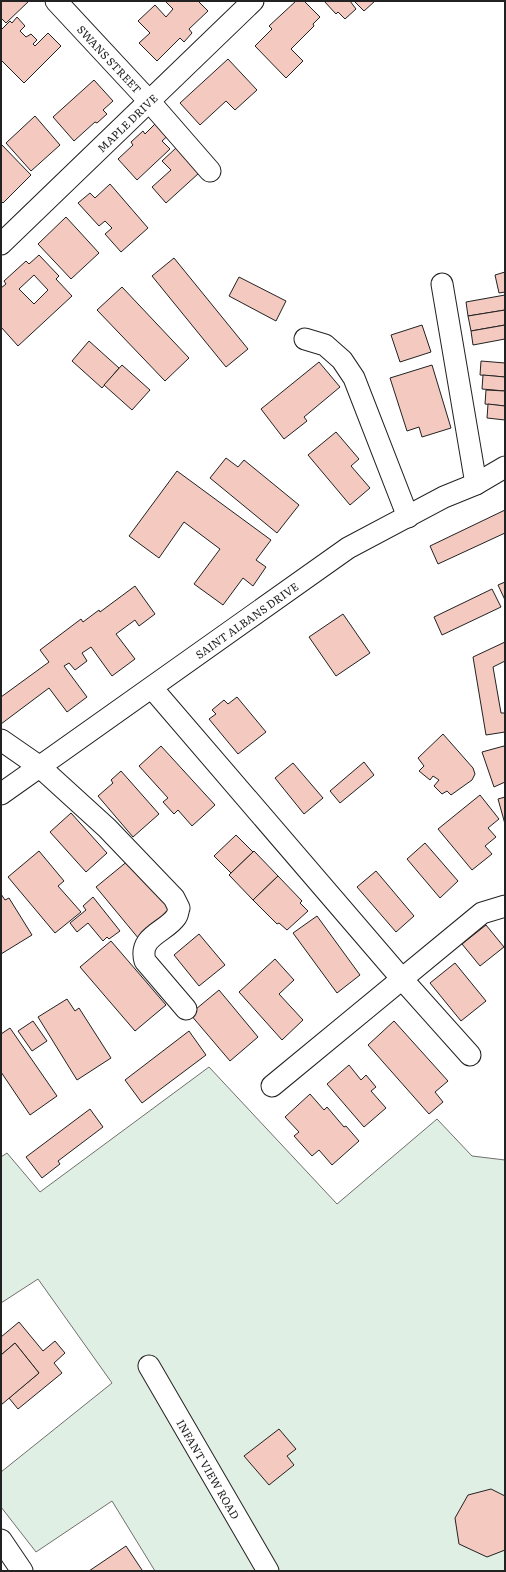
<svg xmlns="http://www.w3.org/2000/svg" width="506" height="1572" viewBox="0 0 506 1572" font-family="Literata,serif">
<rect width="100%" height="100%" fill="#fff"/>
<path fill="#e0efe3" stroke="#6f6f6f" d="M209,1067L337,1204L437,1119L472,1156L505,1160V1571H155L112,1501L36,1552L1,1507V1472L112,1383L38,1279L1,1303V1157L7,1153L40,1192Z"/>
<g fill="#f3c9c0" stroke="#222" fill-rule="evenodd">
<path d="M1,1H29L6,23L1,18Z"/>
<path d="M165,1H198L208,11L189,29L192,33L184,42L180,38L157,61L139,43L150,33L138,21L155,5L166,17L173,9Z"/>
<path d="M296,1H304L320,17L313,24L314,26L291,49L303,61L286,78L255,46L272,29L269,26Z"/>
<path d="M324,1H350L356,9L345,19L338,12L336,14Z"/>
<path d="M354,1H375L364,11Z"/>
<path d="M17,17L25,26L20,31L26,37L31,34L37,40L33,44L35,46L48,33L61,46L24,83L1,60V30L10,21L12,23Z"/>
<path d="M228,59L257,90L235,110L226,101L200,125L180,103Z"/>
<path d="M94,80L113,101L103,110L107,114L97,123L95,122L74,141L53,117Z"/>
<path d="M35,116L60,145L31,171L6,143Z"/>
<path d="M160,119L172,132L162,141L170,149L137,180L118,159L133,145L131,142L143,131L145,134Z"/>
<path d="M1,144L31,175L3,203L1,201Z"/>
<path d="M176,148L199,173L166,203L152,187L171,170L162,161Z"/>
<path d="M110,184L148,228L121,252L105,234L112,228L105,221L99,226L78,203L90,193L95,198Z"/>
<path d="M66,217L99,253L71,279L38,244Z"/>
<path d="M39,255L59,276L56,279L72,296L18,346L1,327V288L6,284L4,281L26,261L29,264ZM34,275L48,290L34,304L19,289Z"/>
<path d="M174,258L248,349L226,367L152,276Z"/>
<path d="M505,272V292L499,293L495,275Z"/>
<path d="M239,277L286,301L276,321L229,296Z"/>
<path d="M122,287L189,358L165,381L97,310Z"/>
<path d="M505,295V310L468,316L466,302Z"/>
<path d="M505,310V325L471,331L468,316Z"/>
<path d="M422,325L431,352L400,362L391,335Z"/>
<path d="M505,325V339L473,345L471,331Z"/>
<path d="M89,341L119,368L102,388L72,361Z"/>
<path d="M481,361L505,363V377L480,375Z"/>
<path d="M319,362L340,387L304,417L307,421L284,439L261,409Z"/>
<path d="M122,365L150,390L132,410L104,385Z"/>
<path d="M432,365L451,428L422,437L419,427L407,431L390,378Z"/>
<path d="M483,375L505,377V391L482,389Z"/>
<path d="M486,390L505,391V406L485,404Z"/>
<path d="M488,404L505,406V420L487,418Z"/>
<path d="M336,432L359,459L351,466L370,488L350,505L308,455Z"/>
<path d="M226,458L238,467L244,460L299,505L277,533L210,478Z"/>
<path d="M177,471L271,540L256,560L266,567L253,586L243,578L223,605L194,584L220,549L184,522L159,558L129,536Z"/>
<path d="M505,510V533L438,564L430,546Z"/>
<path d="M505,582V600L498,585Z"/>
<path d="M135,586L155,614L139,626L135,620L116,634L135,659L112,676L91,647L82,653L87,661L75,670L69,663L64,666L87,697L67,712L49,688L1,724V697L49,662L40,650L81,619L83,622L99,610L100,612Z"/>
<path d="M492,589L501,607L442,635L434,617Z"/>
<path d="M343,614L370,653L336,676L309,637Z"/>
<path d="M505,642V661L493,667L501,713H505V732L486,735L473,657Z"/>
<path d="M237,697L266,732L238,754L209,719L216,714L212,710L224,700L228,704Z"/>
<path d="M443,734L473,768L475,774L472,780L451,795L447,791L442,794L434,786L439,780L433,776L430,780L419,771L424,766L418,758Z"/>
<path d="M161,746L215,805L192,826L178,810L174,814L163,802L168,798L139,766Z"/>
<path d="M504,746L505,748V782L494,787L482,752Z"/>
<path d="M364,762L374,775L340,803L330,791Z"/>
<path d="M293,763L323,798L304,814L275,778Z"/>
<path d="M121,771L159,814L133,837L98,796L113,783L111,780Z"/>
<path d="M480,795L499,819L488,828L496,837L485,846L492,854L472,870L438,829Z"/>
<path d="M505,797V824L498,799Z"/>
<path d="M71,813L107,853L86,872L50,832Z"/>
<path d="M236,835L253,852L231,873L214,856Z"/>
<path d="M425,843L458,881L440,898L407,859Z"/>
<path d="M39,851L64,881L58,886L81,912L55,933L8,877Z"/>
<path d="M254,851L278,876L253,900L229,875Z"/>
<path d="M129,860L172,912L139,939L96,887Z"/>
<path d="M376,871L414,916L396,932L357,887Z"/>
<path d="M278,876L302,901L300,903L308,911L287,930L279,923L277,924L253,900Z"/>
<path d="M1,894L5,900L9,898L32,935L1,954Z"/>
<path d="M93,897L120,931L109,939L107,937L103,941L88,923L77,932L70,923L86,910L83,906Z"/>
<path d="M317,916L360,975L337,993L293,933Z"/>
<path d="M486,925L504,947L480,966L462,944Z"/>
<path d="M199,934L225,965L199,986L174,955Z"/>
<path d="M111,941L166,1005L135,1031L80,967Z"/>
<path d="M275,959L294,980L279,994L303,1020L282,1040L239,992Z"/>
<path d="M455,963L486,1001L461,1021L430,983Z"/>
<path d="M219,990L258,1037L230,1061L190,1014Z"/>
<path d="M67,999L75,1011L79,1008L111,1058L77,1080L38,1017Z"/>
<path d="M33,1021L47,1041L32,1051L18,1031Z"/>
<path d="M394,1021L448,1081L435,1092L443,1102L429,1114L368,1045Z"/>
<path d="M10,1028L57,1096L30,1115L1,1072V1034Z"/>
<path d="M189,1031L206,1055L142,1103L125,1080Z"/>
<path d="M349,1065L361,1080L366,1075L376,1087L371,1091L386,1108L364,1127L327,1084Z"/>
<path d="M310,1094L324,1110L327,1107L344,1127L346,1126L359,1141L332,1165L319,1150L312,1156L294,1136L299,1132L285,1117Z"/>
<path d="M90,1109L103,1127L58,1161L60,1164L42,1178L26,1157Z"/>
<path d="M19,1322L43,1351L55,1341L65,1353L54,1363L62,1373L18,1409L9,1398L39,1373L15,1343L1,1355V1337Z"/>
<path d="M15,1343L39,1373L1,1405V1355Z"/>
<path d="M279,1429L296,1449L287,1456L294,1465L269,1485L244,1456Z"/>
<path d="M491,1489L505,1496V1550L487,1557L459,1544L455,1518L468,1495Z"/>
<path d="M126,1546L142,1570L141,1571H89Z"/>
</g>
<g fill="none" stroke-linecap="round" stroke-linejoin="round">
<g stroke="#222" stroke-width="23">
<g id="minor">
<path id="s1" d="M56,1L149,101L210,171"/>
<path id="s2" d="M1,244L253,1"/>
<path d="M442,284L476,484"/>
<path d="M305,339L325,345L342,360L354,378L408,517"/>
<path d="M152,688L402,979L470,1055"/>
<path d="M1,740L40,767L107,828L174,898L179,908C178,910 178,915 176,917C166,932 138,936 145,961L186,1009"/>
<path id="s3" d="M1,794L348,548L444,497L476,484L505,467"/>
<path d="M272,1086L482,913L505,906"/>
<path id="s4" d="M149,1366L268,1571"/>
<path d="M1,1540L22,1571"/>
</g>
</g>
<use href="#minor" stroke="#fff" stroke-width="21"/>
</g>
<g text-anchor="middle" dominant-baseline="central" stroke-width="3" stroke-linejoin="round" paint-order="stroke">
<g font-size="11" fill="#222" stroke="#fff">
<text stroke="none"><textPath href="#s1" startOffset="79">SWANS STREET</textPath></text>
<text stroke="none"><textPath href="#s2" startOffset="175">MAPLE DRIVE</textPath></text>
<text stroke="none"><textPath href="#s3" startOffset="301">SAINT ALBANS DRIVE</textPath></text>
<text stroke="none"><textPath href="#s4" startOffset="119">INFANT VIEW ROAD</textPath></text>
</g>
</g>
<rect width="506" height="1572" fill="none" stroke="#222222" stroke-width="4"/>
</svg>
